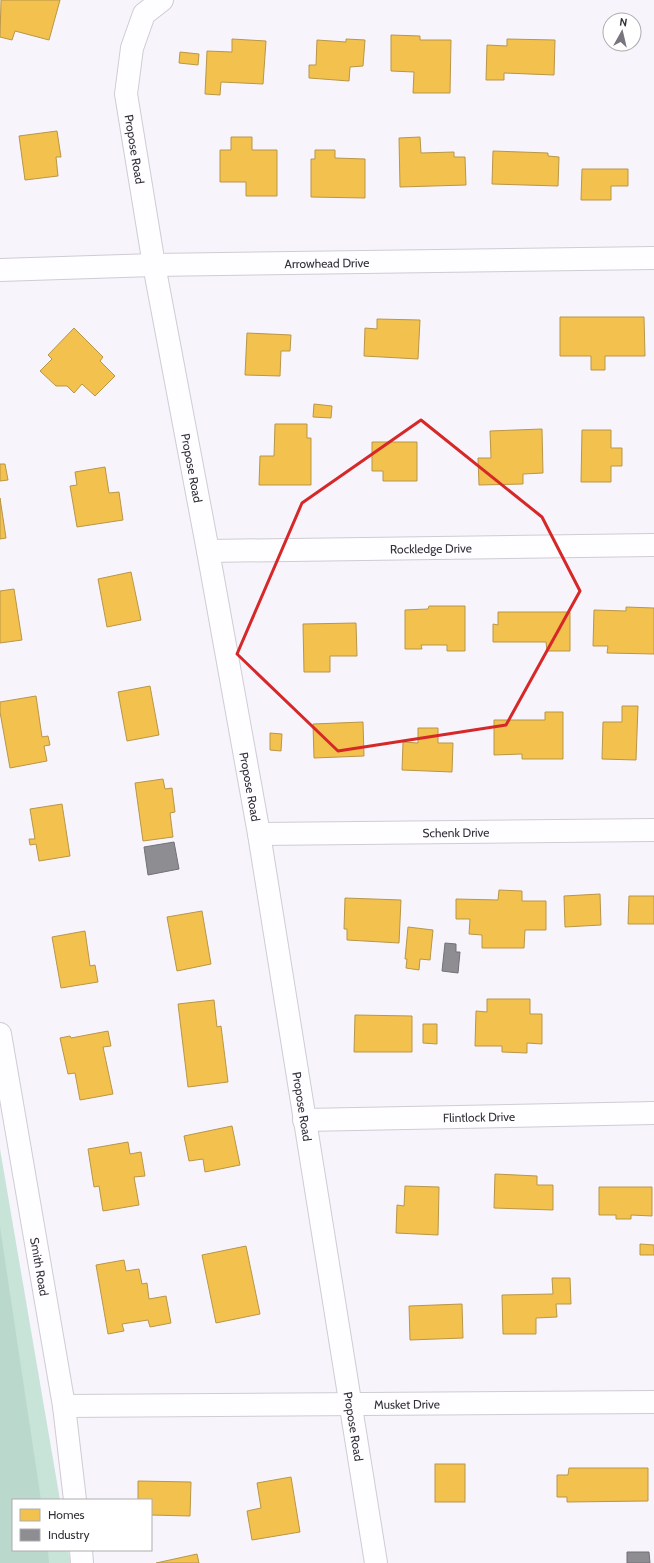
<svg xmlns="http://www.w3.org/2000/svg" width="654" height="1563" viewBox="0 0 654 1563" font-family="Cabin,sans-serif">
<rect width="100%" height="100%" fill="#f8f4fc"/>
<path fill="#c8e4d8" d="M0,1149L60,1500H13V1550H68L71,1563H0Z"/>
<path fill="#bbd8cc" d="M0,1227L41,1500H13V1550H48L49,1563H0Z"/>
<g fill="#f2c14e" stroke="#b99647">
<path d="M1,0H60L49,40L15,31L12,40L0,37Z"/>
<path d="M391,35L420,36V40H451L450,93H413L414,72L391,71Z"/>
<path d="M232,39L266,41L263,84L221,82L220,95L205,94L207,51L232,52Z"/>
<path d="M346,39L365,40L363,66L350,67L349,81L309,78V65H316L317,40L346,42Z"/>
<path d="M507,39L555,40L554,75L504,73V80H486L487,45L507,46Z"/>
<path d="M180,52L199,54L198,65L179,63Z"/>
<path d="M57,131L61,157H56L58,176L25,180L19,136Z"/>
<path d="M231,137H252V150H277V196H246V182H220V150H231Z"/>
<path d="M420,137L421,153L454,152V157H465L466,185L400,187L399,138Z"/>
<path d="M315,150H335V158L365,159V198L311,197V159H315Z"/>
<path d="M493,151L548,153V156L559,157L558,186L492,184Z"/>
<path d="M582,169H628V186H611V200H581Z"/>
<path d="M560,317H644L645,356H605V370H591V356H560Z"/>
<path d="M377,319L420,320L418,359L364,356L365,328L377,329Z"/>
<path d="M74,328L103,357L100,361L115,376L95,396L82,384L74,393L67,386H56L40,371L52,359L48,355Z"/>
<path d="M247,333L291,335L290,351H281L280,376L245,375Z"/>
<path d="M314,404L332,406L331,418L313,417Z"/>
<path d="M275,424H307V438H311V485H259L260,456H274Z"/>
<path d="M542,429L543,473L523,474V484L479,485L478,458H491L490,431Z"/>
<path d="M582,430H611V448H622V466H611V482H581Z"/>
<path d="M372,442H417V481H383V471H372Z"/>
<path d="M0,464H5L8,480L0,481Z"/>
<path d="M105,467L109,493L119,492L123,520L77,527L70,486L77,485L75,472Z"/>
<path d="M0,498L6,538L0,539Z"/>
<path d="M131,572L141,620L107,627L98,579Z"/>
<path d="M14,589L22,640L0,643V591Z"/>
<path d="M429,606H465V651H447V645H421L422,649H405V610L428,609Z"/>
<path d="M626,607L654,608V654L607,653L608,646H593L594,610L626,611Z"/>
<path d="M498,612H570V651H547L546,642H493V624L498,625Z"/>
<path d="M356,623L357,656H330V672H304L303,624Z"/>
<path d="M150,686L159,735L127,741L118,692Z"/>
<path d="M36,696L42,737L48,736L50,745L44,746L47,761L10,768L0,712V702Z"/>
<path d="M622,706H638L636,760L602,759L603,722H622Z"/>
<path d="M545,712H563V759H522V754L494,755V720H545Z"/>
<path d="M363,722L364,756L314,758L313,724Z"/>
<path d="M418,728H438V743H453L452,772L402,770L403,742L418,743Z"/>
<path d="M270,733L282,734L281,751L270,750Z"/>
<path d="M163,779L165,789L172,788L175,812L170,813L173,837L143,841L135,783Z"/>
<path d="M62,804L70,856L39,861L36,844L30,845L29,839H35L30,809Z"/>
<path d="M499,890L522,891V901H546V930H525L524,948H482V935L469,934L470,919H456V899L498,900Z"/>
<path d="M600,894L601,925L565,927L564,896Z"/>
<path d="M629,896H654V924H628Z"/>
<path d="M345,898L401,900L399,943L347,940V929H344Z"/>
<path d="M202,911L211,964L177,971L167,917Z"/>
<path d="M408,927L433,930L430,960L420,959L419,970L406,968L407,959H405Z"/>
<path d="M85,931L90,966L95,965L98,982L61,988L52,937Z"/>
<path d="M487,999H530V1014H542V1044L527,1043V1053L502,1052V1046H475L476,1011L487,1012Z"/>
<path d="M214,1000L217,1027L221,1026L228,1082L188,1087L178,1004Z"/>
<path d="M355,1015L412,1016V1052H354Z"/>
<path d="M423,1024H437V1044L423,1043Z"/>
<path d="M108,1031L111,1046L103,1047L113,1094L80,1100L75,1073L68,1074L60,1038L70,1036L71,1038Z"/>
<path d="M232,1126L240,1165L205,1172L203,1159L189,1161L184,1136Z"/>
<path d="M128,1142L130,1154L141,1152L145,1176L134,1177L139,1205L103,1211L99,1186L94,1187L88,1149Z"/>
<path d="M495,1174L537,1176V1185H553V1210L494,1208Z"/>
<path d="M405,1186L439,1187L438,1235L396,1233L397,1205L404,1206Z"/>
<path d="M599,1187H652V1216L631,1215V1219H616V1215H599Z"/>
<path d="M640,1244L654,1245V1255H640Z"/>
<path d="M246,1246L260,1314L216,1323L202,1255Z"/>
<path d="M124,1260L126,1271L139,1269L142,1284L147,1283L149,1299L166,1296L171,1323L150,1327L148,1320L122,1324L124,1331L108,1334L96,1265Z"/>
<path d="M552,1278H570L571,1304H556L557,1317L536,1318V1334H503L502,1295L553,1294Z"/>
<path d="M462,1304L463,1338L410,1340L409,1306Z"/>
<rect x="435" y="1464" width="30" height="38"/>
<path d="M569,1468H648V1501L567,1502V1497H557V1475H568Z"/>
<path d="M291,1477L300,1532L252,1540L247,1511L261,1508L257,1483Z"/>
<path d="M138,1481L191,1482L190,1516L151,1515V1500H138Z"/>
<path d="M197,1554L199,1563H156Z"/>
</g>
<g fill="#8d8d92" stroke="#727177">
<path d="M174,842L179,869L148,875L144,847Z"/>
<path d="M445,943L456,944V952H460L458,973L442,971Z"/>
<path d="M627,1552H649L650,1563H627Z"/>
</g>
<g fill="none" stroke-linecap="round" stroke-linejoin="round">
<g stroke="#cfccd3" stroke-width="24">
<g id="minor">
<path id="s1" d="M162,0L144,14L132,48L126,94L154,265L208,551L259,834L376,1563"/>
<path id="s2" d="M0,270L154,265L654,258"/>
<path id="s3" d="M208,551L654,545"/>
<path id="s4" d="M259,834L654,830"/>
<path id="s5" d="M304,1120L654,1113"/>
<path id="s6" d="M64,1406L654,1402"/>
</g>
</g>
<g stroke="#cfccd3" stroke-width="24">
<g id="tertiary">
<path id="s7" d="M0,1034L64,1406L75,1500"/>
<path d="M81,1550L82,1563"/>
</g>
</g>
<use href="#minor" stroke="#fefdff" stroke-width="22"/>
<use href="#tertiary" stroke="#fefdff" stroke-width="22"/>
</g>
<path fill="none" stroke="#d62828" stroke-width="3" stroke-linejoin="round" d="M421,420L542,517L580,591L506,725L338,751L237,654L302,503Z"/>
<g text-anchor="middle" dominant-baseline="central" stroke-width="4" stroke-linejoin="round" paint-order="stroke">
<g font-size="12" fill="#333038" stroke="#fff">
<text stroke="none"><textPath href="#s1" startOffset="161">Propose Road</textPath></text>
<text stroke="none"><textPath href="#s2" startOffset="327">Arrowhead Drive</textPath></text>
<text stroke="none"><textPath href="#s1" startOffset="485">Propose Road</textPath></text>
<text stroke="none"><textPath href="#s3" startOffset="223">Rockledge Drive</textPath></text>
<text stroke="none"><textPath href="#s1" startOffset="809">Propose Road</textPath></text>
<text stroke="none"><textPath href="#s4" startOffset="197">Schenk Drive</textPath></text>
<text stroke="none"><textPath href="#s1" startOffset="1133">Propose Road</textPath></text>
<text stroke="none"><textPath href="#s5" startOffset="175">Flintlock Drive</textPath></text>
<text stroke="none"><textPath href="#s7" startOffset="236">Smith Road</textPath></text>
<text stroke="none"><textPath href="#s6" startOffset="343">Musket Drive</textPath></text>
<text stroke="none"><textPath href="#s1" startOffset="1457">Propose Road</textPath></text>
</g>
</g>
<rect x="12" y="1499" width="140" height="52" fill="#ffffff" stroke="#adacaf"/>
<rect x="20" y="1509" width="20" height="12" fill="#f2c14e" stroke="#adacaf"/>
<text x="48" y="1519" font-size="12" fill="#333038">Homes</text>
<rect x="20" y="1529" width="20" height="12" fill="#8d8d92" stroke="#adacaf"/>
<text x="48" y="1539" font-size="12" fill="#333038">Industry</text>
<g transform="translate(622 32) rotate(8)"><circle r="19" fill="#ffffff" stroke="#adacaf"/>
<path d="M0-3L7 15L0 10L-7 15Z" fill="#78757d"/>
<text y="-6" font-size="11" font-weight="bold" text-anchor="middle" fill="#333038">N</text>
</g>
</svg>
